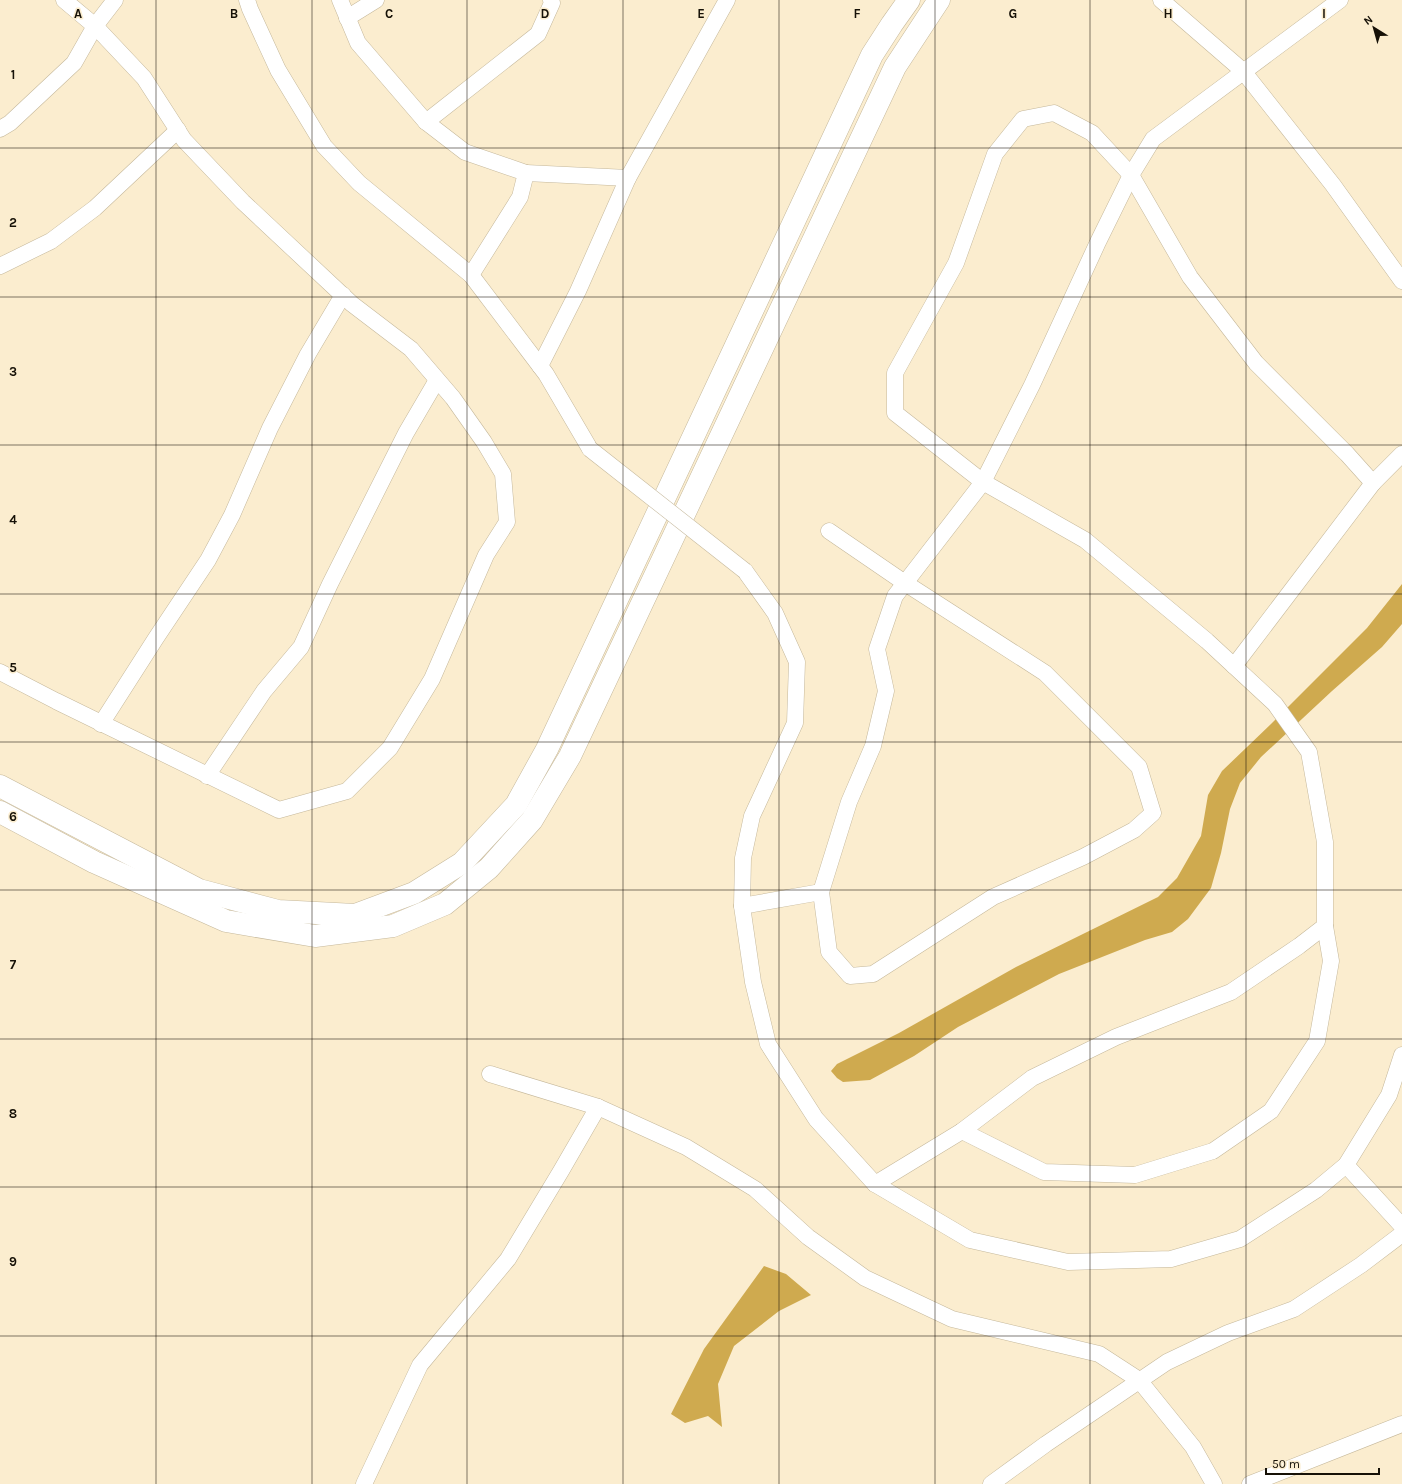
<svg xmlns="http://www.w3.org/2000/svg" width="1402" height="1484" viewBox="0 0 1402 1484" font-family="Karla,sans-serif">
<rect width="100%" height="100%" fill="#fbedcf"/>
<g fill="#cfaa4f">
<path d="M1402,584V624L1382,647L1332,691L1261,757L1240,783L1230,809L1221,853L1211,888L1188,919L1172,932L1145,940L1059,974L958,1027L914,1056L870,1080L843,1082L837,1078L831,1071L837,1064L899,1033L1016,967L1158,897L1177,878L1201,836L1208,795L1222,771L1271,724L1367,628Z"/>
<path d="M764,1266L786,1274L811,1295L779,1311L734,1346L718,1384L722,1427L708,1416L685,1423L671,1414L704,1349Z"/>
</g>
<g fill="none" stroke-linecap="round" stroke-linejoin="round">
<g stroke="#c5b89b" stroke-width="17">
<g id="street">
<path d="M247,0L250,9L278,70L324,146L359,183L471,275L546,374L590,449"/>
<path d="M340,0L358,43L426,122L465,152L526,173L520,197L471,275"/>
<path d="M1161,0L1243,71L1333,185L1402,281"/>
<path d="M347,18L376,0"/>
<path d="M426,122L538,34L552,3L551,0"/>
<path d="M0,129L10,123L74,63L95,26L115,0"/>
<path d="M526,173L628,178L727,0"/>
<path d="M0,266L51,241L95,208L178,130"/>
<path d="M540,366L578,291L628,178"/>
<path d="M745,571L775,613L797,662L795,723L752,816L743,858L742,906L753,982L768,1044L816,1119L875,1184L970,1240L1068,1262L1171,1259L1240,1239L1316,1190L1346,1165L1389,1095L1402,1055"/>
<path d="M1234,666L1373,483"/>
<path d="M0,672L56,701L279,810L347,791L390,748L432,679L486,555L507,522L503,474L484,442L453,398L411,349L352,304L243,202L184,140L144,78L95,26L64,0"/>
<path d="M101,724L156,638L208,560L232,515L270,428L308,354L343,295"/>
<path d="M207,776L264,691L301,647L330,584L406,433L437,380"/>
<path d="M821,892L829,952L850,976L873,974L993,897L1083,857L1134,830L1153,813L1139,767L1045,673L905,583L829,531"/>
<path d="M742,906L821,892L849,802L873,746L886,691L877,649L895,596L983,482L1032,385L1098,242L1131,175L1153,139L1340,0"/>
<path d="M490,1074L598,1107L686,1147L755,1189L808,1237L865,1278L952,1319L1099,1354L1139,1380L1193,1447L1214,1484"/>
<path d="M962,1131L1044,1172L1135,1175L1213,1151L1271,1111L1317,1041L1331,961L1325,926"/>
<path d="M1346,1165L1402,1226"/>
<path d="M875,1184L962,1131L1032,1078L1116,1037L1231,992L1299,946L1325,926V842L1309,752L1275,704L1207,641L1085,540L983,482L895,413V373L956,263L995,154L1023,119L1054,113L1092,133L1131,175L1190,277L1256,363L1347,454L1373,483L1402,454"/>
<path d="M364,1484L420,1365L508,1259L561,1171L598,1107"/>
<path d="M991,1484L1046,1444L1167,1362L1228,1333L1294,1309L1361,1265L1402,1234"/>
<path d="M1250,1484L1402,1424"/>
</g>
</g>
<g stroke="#c5b89b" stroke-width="23">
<g id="secondary">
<path d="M0,786L199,890L278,911L355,915L414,893L462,863L516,805L547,749L872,55L892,24L909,0"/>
<path d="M0,812L94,862L226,921L315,936L393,926L445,904L489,868L532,820L570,756L895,67L939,0"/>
</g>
</g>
<use href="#street" stroke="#fff" stroke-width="16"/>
<use href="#secondary" stroke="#fff" stroke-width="22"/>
<g stroke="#c5b89b" stroke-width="17" stroke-linecap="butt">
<path id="street-bridge" d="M590,449L745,571"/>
</g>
<use href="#street-bridge" stroke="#fff" stroke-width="16"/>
</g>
<path fill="none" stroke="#161107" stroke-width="1" stroke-opacity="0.55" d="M156,0V1484M312,0V1484M467,0V1484M623,0V1484M779,0V1484M935,0V1484M1090,0V1484M1246,0V1484M0,148H1402M0,297H1402M0,445H1402M0,594H1402M0,742H1402M0,890H1402M0,1039H1402M0,1187H1402M0,1336H1402"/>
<g font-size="13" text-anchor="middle" font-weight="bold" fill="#161107" stroke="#fbedcf" stroke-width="3" stroke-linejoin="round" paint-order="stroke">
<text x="78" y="18">A</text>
<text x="234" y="18">B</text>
<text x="389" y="18">C</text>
<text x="545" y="18">D</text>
<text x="701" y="18">E</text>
<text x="857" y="18">F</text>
<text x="1013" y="18">G</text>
<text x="1168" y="18">H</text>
<text x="1324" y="18">I</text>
<text x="13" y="79">1</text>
<text x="13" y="227">2</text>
<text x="13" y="376">3</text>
<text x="13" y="524">4</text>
<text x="13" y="672">5</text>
<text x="13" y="821">6</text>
<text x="13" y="969">7</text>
<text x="13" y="1118">8</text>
<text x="13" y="1266">9</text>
</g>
<g transform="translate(1374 28) rotate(323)" stroke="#fbedcf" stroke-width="3" paint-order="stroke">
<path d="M0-3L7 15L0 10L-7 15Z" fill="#161107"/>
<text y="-6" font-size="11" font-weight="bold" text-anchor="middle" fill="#161107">N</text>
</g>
<path d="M1266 1468v6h113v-6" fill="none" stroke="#161107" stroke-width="2"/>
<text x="1272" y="1468" font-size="12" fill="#161107" stroke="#fbedcf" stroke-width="3" paint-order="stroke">50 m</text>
</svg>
